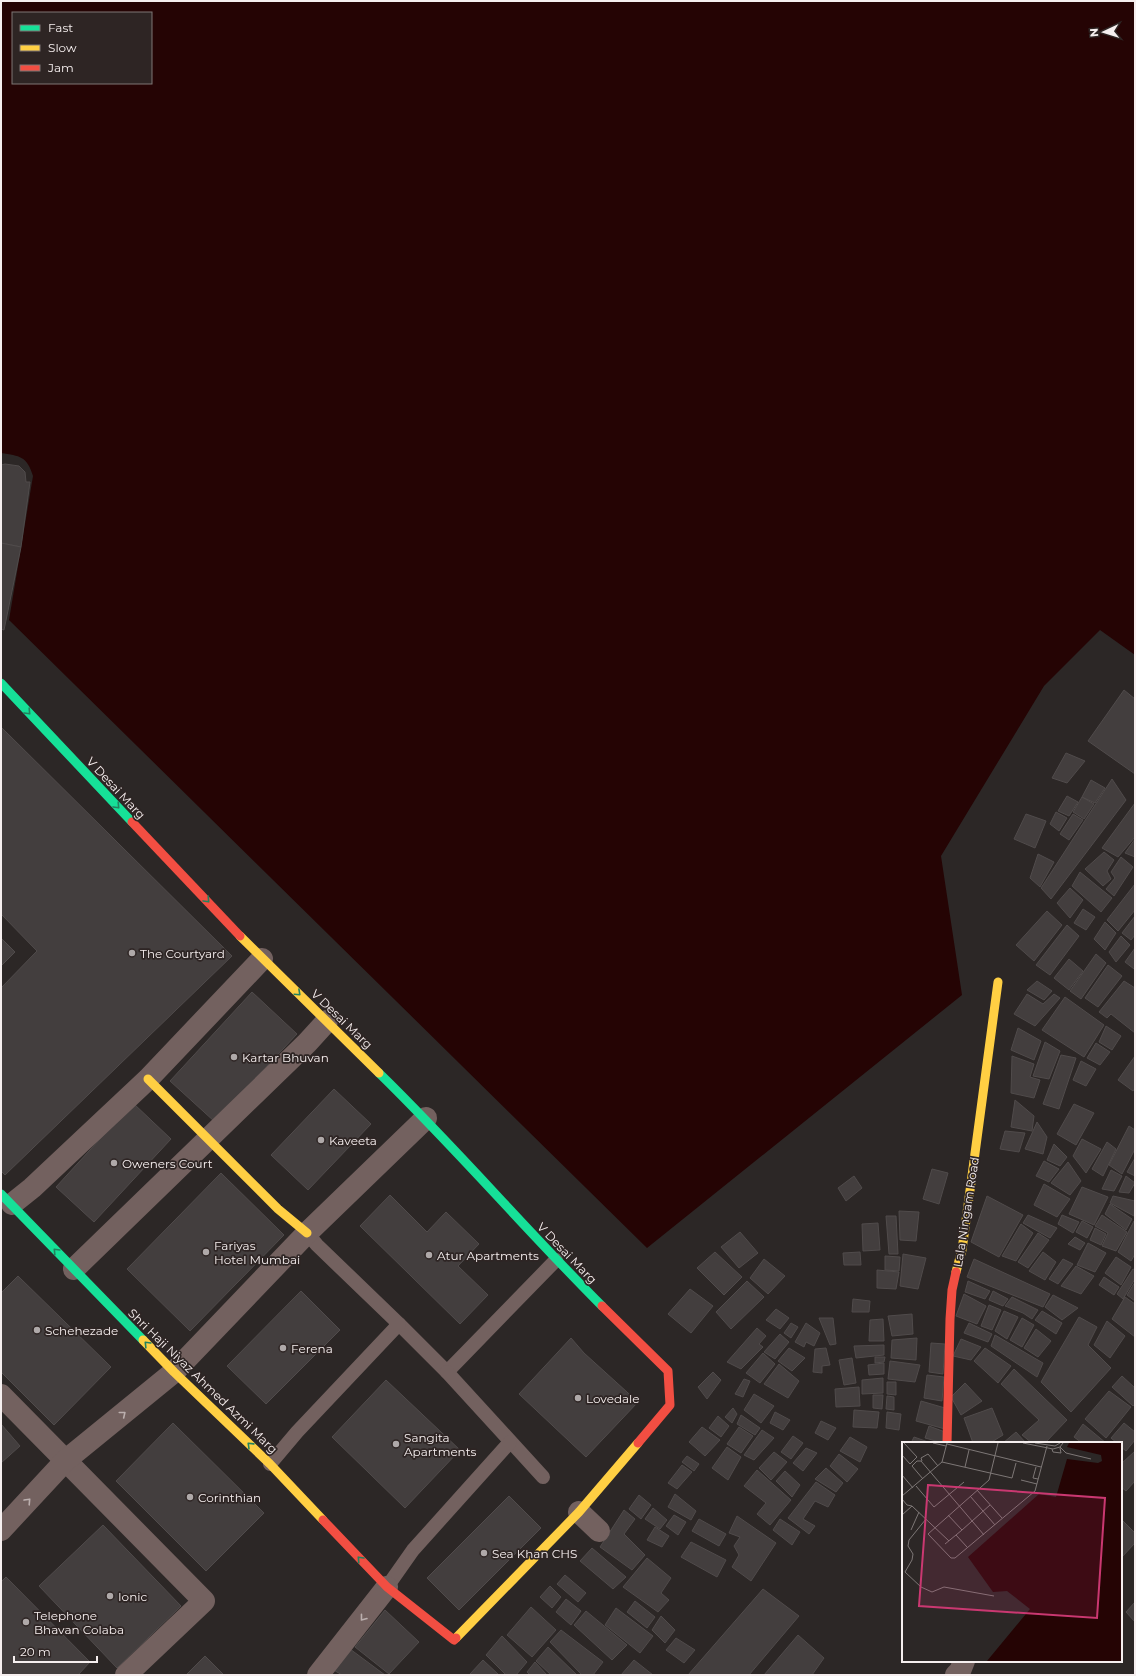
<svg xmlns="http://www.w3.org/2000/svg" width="1136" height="1676" viewBox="0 0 1136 1676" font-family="Montserrat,sans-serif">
<rect width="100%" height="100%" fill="#2c2726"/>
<path fill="#250404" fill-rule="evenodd" d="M1,1H1135V655L1100,630L1044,686L941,856L962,995L647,1248L9,620L33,476C27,456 20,456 1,453ZM13,13H151V83H13Z"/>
<g fill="#433e3e" stroke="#504b4b">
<path d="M5,464L19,466L25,472L26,482H30L21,547L1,543V465Z"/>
<path d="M1,543L21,547L4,630L1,629Z"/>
<path d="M1124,690L1135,699V774L1088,741Z"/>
<path d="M1,727L232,956L5,1175L1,1171V988L37,951L1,914Z"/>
<path d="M1066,753L1085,761L1067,783L1052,778Z"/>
<path d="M1112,779L1126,800L1051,899L1041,888Z"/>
<path d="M1091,780L1105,788L1095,803L1082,797Z"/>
<path d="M1067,796L1078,802L1069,816L1058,811Z"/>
<path d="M1082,797L1094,804L1084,819L1073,812Z"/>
<path d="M1135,803V837L1118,857L1102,848Z"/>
<path d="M1056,812L1067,818L1059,831L1050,824Z"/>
<path d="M1026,814L1046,821L1035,848L1014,839Z"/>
<path d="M1073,814L1083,820L1069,840L1060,834Z"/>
<path d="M1135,839V857L1125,853Z"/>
<path d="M1104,852L1114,860L1107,871L1111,879L1103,886L1085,869Z"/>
<path d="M1038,854L1054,862L1040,887L1030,878Z"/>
<path d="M1121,857L1133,867L1114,896L1106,889L1115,878L1111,872Z"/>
<path d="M1080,872L1112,898L1101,912L1072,886Z"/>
<path d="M1135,884V910L1118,931L1107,920Z"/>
<path d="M1070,888L1083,900L1070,918L1057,903Z"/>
<path d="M1083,909L1095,917L1086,930L1074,923Z"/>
<path d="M1047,911L1062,925L1034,961L1016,945Z"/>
<path d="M1135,916V935L1131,940L1122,933Z"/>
<path d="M1105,922L1116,933L1105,950L1094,939Z"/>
<path d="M1067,925L1079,936L1050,975L1036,965Z"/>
<path d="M1121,936L1130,945L1116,962L1109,952Z"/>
<path d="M1,938L15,952L1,966Z"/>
<path d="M1135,948V967L1134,969L1125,962Z"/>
<path d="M1096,954L1106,963L1081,999L1070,991Z"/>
<path d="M1069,959L1083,971L1069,990L1054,978Z"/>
<path d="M1108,965L1122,976L1098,1007L1085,998Z"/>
<path d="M1037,981L1052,991L1044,1000L1027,990Z"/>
<path d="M1124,981L1135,988V1033L1111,1014L1107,1018L1099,1012Z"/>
<path d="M252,992L297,1034L215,1122L170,1081Z"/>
<path d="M1027,994L1043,1004L1054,994L1060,998L1035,1026L1014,1014Z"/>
<path d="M1065,997L1104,1025L1084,1057L1042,1030Z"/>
<path d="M1106,1026L1121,1036L1112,1050L1099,1042Z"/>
<path d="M1018,1028L1041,1041L1034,1060L1011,1050Z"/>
<path d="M1045,1042L1060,1051L1049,1079L1033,1076Z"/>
<path d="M1096,1043L1110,1052L1100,1065L1087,1058Z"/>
<path d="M1061,1055L1076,1058L1059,1109L1043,1104Z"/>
<path d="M1012,1056L1034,1064L1030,1077L1040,1080L1034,1098L1011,1093Z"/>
<path d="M1135,1056V1088L1133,1091L1118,1080Z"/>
<path d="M1081,1061L1096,1069L1086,1086L1073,1080Z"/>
<path d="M334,1089L371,1124L308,1190L271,1155Z"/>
<path d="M1015,1100L1034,1116L1032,1131L1011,1127Z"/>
<path d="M133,1103L171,1139L94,1222L56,1187Z"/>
<path d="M1074,1104L1094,1113L1076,1145L1057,1134Z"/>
<path d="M1037,1122L1047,1137L1043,1154L1025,1149Z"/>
<path d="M1129,1126L1135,1130V1149L1122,1174L1109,1165Z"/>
<path d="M1005,1131L1025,1133L1019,1152L1000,1149Z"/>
<path d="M1082,1139L1101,1149L1086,1173L1073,1156Z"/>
<path d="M1107,1142L1116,1149L1103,1176L1092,1169Z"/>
<path d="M1054,1144L1067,1157L1060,1166L1047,1160Z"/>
<path d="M1135,1158V1176L1127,1172Z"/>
<path d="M1044,1161L1059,1169L1049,1182L1036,1176Z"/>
<path d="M1068,1162L1081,1181L1070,1195L1051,1183Z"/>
<path d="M932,1169L948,1173L939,1204L923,1199Z"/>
<path d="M1111,1170L1122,1176L1114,1191L1102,1189Z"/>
<path d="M221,1173L284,1235L190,1331L127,1269Z"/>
<path d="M854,1176L862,1188L846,1201L838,1188Z"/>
<path d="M1126,1176L1135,1183L1129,1193L1119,1192Z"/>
<path d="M1044,1184L1070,1199L1057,1217L1034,1205Z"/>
<path d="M1082,1187L1108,1197L1094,1225L1069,1214Z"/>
<path d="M390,1195L427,1232L446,1212L479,1244L458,1266L488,1295L460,1324L360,1226Z"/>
<path d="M987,1196L1023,1215L999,1257L971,1242Z"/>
<path d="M1113,1196L1135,1201L1134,1216L1110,1203Z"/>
<path d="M1110,1204L1132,1219L1126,1230L1105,1214Z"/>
<path d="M899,1211L919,1212L916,1241L900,1240Z"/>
<path d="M1028,1215L1057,1228L1050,1238L1023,1223Z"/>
<path d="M1062,1215L1079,1222L1073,1233L1058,1224Z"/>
<path d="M1102,1215L1127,1232L1116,1251L1102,1246L1108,1233L1095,1226Z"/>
<path d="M886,1216H896L898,1254H889Z"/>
<path d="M1082,1221L1093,1227L1087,1238L1076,1232Z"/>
<path d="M1134,1221L1135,1222V1254L1131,1261L1118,1252Z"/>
<path d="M878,1223L880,1250L863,1251L862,1224Z"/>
<path d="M1021,1224L1033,1233L1016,1261L1002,1256Z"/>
<path d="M1095,1228L1106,1234L1101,1245L1090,1240Z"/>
<path d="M740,1232L758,1253L739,1268L721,1247Z"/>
<path d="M1038,1233L1049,1240L1028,1268L1018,1262Z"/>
<path d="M1075,1237L1085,1243L1080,1250L1068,1244Z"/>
<path d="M1088,1243L1106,1253L1095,1272L1077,1265Z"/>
<path d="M715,1252L742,1277L724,1295L697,1268Z"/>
<path d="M860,1252L861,1265H844L843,1253Z"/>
<path d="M1043,1252L1056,1262L1045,1280L1029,1271Z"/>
<path d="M903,1254L926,1258L918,1289L900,1286Z"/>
<path d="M885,1256L900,1257L899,1271L885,1270Z"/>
<path d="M1116,1257L1131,1267L1121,1285L1105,1273Z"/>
<path d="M764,1259L785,1276L768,1294L750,1278Z"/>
<path d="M974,1259L1050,1294L1043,1307L967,1277Z"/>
<path d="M1063,1259L1073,1264L1058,1284L1049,1279Z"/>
<path d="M1076,1266L1094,1276L1081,1294L1061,1286Z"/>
<path d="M1133,1269L1135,1270V1279L1123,1299L1117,1294Z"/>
<path d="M877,1270L899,1272L896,1289L877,1288Z"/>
<path d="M18,1276L111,1367L54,1425L1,1372V1293Z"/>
<path d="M1104,1277L1119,1287L1114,1295L1099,1285Z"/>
<path d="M747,1281L764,1297L731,1329L716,1312Z"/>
<path d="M968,1281L990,1291L985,1299L965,1292Z"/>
<path d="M1135,1282V1301L1127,1295Z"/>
<path d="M690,1289L713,1306L691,1333L668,1314Z"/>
<path d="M301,1291L340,1330L266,1404L227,1366Z"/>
<path d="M993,1291L1008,1299L1003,1306L989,1300Z"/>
<path d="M964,1294L986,1306L977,1324L956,1316Z"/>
<path d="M1053,1295L1078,1308L1062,1320L1045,1307Z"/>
<path d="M1012,1297L1038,1310L1032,1319L1023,1313L1005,1306Z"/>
<path d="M1125,1297L1135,1304V1337L1112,1319Z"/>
<path d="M853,1299L870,1301L869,1312H852Z"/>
<path d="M989,1305L1001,1310L992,1330L981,1326Z"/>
<path d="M776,1309L789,1318L780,1329L766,1320Z"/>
<path d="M1004,1311L1018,1317L1007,1339L995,1331Z"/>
<path d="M1042,1311L1062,1323L1056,1334L1035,1320Z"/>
<path d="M912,1314L913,1334L892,1336L888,1316Z"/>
<path d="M1079,1317L1097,1327L1088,1345L1111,1368L1071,1412L1041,1382Z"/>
<path d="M819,1318H833L836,1344L830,1345Z"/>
<path d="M1022,1318L1034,1325L1022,1347L1010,1340Z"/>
<path d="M883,1319L884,1341H869L870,1320Z"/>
<path d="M1107,1321L1125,1336L1110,1358L1094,1345Z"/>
<path d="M791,1323L798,1327L791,1338L784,1333Z"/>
<path d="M806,1323L820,1333L814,1346L806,1342L804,1347L795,1342Z"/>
<path d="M969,1323L992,1334L988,1342L964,1333Z"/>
<path d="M757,1328L766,1336L759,1344L763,1347L741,1369L727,1362Z"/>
<path d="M1036,1329L1051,1341L1038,1357L1024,1348Z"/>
<path d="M780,1334L789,1342L775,1359L764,1352Z"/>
<path d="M995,1335L1043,1363L1037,1377L991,1346Z"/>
<path d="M571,1338L584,1353L638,1402L586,1457L519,1394Z"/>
<path d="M917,1338L916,1360L891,1358L892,1340Z"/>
<path d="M961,1339L981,1347L971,1360L953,1356Z"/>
<path d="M931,1343L945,1344L943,1374L929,1372Z"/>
<path d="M884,1345V1355L856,1358L854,1346Z"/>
<path d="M789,1348L805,1358L792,1371L778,1361Z"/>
<path d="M826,1348L830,1365L822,1366V1373L813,1372L815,1349Z"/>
<path d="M985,1348L1011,1366L998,1383L974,1361Z"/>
<path d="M763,1353L775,1364L760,1383L746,1373Z"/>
<path d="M875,1357H885L884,1362L875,1363Z"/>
<path d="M852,1358L856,1383L844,1385L839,1360Z"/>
<path d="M890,1361L920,1365L915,1382L888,1379Z"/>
<path d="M884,1363V1374L869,1375L868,1365Z"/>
<path d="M779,1364L799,1381L788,1398L764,1384Z"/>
<path d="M1014,1369L1067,1420L1045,1443H1032L1022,1435L1039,1420L1001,1384Z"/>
<path d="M713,1372L721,1380L707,1399L698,1387Z"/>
<path d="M927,1375L944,1377L942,1401L924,1398Z"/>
<path d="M1122,1376L1135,1388V1404L1133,1406L1112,1387Z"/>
<path d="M883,1378V1393L862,1394V1380Z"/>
<path d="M744,1379L750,1381L743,1397L735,1394Z"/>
<path d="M386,1380L460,1450L405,1508L332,1437Z"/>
<path d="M887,1382H896V1395L887,1394Z"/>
<path d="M965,1383L982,1401L961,1415L951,1397Z"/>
<path d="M859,1387L860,1406L836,1407L835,1389Z"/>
<path d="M1109,1391L1131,1407L1106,1438L1085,1419Z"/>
<path d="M754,1394L774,1406L761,1423L744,1410Z"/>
<path d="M873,1395H883L882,1409L873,1408Z"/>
<path d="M887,1396L894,1397V1410L886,1409Z"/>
<path d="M921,1401L945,1408V1429L916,1421Z"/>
<path d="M733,1408L737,1414L732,1423L725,1417Z"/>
<path d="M992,1408L1003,1435L990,1443H973L964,1418Z"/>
<path d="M854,1410L879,1412L877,1428L853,1427Z"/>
<path d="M775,1412L790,1420L783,1430L770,1423Z"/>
<path d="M887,1412L901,1414L899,1430L886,1428Z"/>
<path d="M741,1415L760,1428L755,1435L737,1424Z"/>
<path d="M718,1416L729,1426L721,1437L709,1428Z"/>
<path d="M821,1421L836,1428L828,1440L815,1433Z"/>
<path d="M173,1423L264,1513L206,1571L116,1481Z"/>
<path d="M1124,1423L1135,1432V1440L1126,1451L1121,1447V1443H1117L1111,1438Z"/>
<path d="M1,1424L20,1446L1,1463Z"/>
<path d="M1083,1424L1106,1443H1082L1074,1437Z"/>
<path d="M929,1426L945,1432L943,1443L925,1438Z"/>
<path d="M702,1427L720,1440L705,1456L689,1442Z"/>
<path d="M739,1427L753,1436L741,1453L727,1444Z"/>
<path d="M762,1430L774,1438L754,1460L744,1455Z"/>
<path d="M1016,1432L1026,1443H1003Z"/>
<path d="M793,1436L803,1443L791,1459L781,1452Z"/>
<path d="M850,1437L867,1447L860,1462L840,1451Z"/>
<path d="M914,1437L931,1443H911Z"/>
<path d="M727,1447L741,1457L728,1480L712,1468Z"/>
<path d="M806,1448L817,1453L803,1471L793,1463Z"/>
<path d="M1135,1451V1481L1126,1491L1121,1487V1464Z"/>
<path d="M774,1452L787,1462L771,1480L759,1468Z"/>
<path d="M839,1454L858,1469L847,1482L830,1466Z"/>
<path d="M687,1456L699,1464L694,1471L682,1462Z"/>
<path d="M682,1465L692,1472L677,1489L668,1483Z"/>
<path d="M826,1468L843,1483L836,1492L815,1479Z"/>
<path d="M757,1470L791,1500L770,1525L757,1514L766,1503L744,1486Z"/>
<path d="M785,1471L800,1485L792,1497L776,1481Z"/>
<path d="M816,1482L835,1495L828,1507L815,1501L803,1519L815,1526L809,1534L788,1518Z"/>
<path d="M675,1494L696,1511L691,1520L668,1507Z"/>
<path d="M639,1495L651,1505L641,1519L629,1509Z"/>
<path d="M509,1496L541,1528L459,1610L427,1578Z"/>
<path d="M653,1508L667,1520L660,1529L645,1519Z"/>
<path d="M624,1510L635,1519L624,1534L645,1555L632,1570L600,1547Z"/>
<path d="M674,1515L686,1522L678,1535L666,1526Z"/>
<path d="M737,1516L776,1543L751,1581L732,1567L739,1555L734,1546L740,1537L729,1533Z"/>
<path d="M699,1519L726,1534L719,1546L692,1531Z"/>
<path d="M780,1519L800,1532L792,1545L773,1530Z"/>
<path d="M1121,1519L1135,1533V1543L1121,1558Z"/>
<path d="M103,1525L181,1606L117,1668L39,1586Z"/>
<path d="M655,1527L669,1536L662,1547L647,1540Z"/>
<path d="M691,1542L726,1560L717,1577L681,1557Z"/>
<path d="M592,1548L626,1577L613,1589L580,1561Z"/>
<path d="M647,1558L671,1578L661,1593L669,1600L658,1612L623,1587Z"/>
<path d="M565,1575L586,1593L578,1602L557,1584Z"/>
<path d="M6,1577L90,1662L78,1675H1V1582Z"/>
<path d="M550,1586L561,1597L552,1608L540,1597Z"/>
<path d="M763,1589L799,1616L749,1675H688Z"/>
<path d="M566,1599L581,1611L571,1625L556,1612Z"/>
<path d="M635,1601L655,1617L647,1628L627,1612Z"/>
<path d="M1135,1602V1622L1126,1612Z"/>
<path d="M531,1607L556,1630L532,1657L507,1635Z"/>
<path d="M616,1608L653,1636L640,1653L605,1625Z"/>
<path d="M385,1610L419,1642L389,1674L355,1647Z"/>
<path d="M586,1611L627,1645L612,1660L574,1625Z"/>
<path d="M661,1616L675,1630L665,1643L652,1630Z"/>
<path d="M561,1630L603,1662L593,1675H582L550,1642Z"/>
<path d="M798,1635L824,1658L812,1675H764Z"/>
<path d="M502,1636L527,1662L516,1675H506L486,1655Z"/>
<path d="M676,1638L695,1650L684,1663L666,1650Z"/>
<path d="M548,1647L577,1675H551L536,1661Z"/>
<path d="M350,1649L385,1675H342L332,1669Z"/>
<path d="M205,1656L224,1675H186Z"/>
<path d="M483,1660L499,1675H471L470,1674Z"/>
<path d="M634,1660L653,1675H621Z"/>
<path d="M535,1662L547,1675H530L527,1672Z"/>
</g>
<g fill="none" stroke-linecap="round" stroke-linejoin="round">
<g stroke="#73615f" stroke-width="14">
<path d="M399,1324L447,1372L556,1260"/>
<path d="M447,1372L543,1477"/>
<path d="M270,1464L297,1432L399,1324L317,1245L307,1233"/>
<path d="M387,1587L413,1550L510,1442"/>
</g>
<g stroke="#73615f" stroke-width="22">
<path d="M12,1204L32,1188L148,1079L262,959"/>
<path d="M74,1269L307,1043L327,1021"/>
<path d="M1,1395L204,1601L126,1675"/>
<path d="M579,1512L599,1531"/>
<path d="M1,1530L66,1460L174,1372L307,1233L426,1118"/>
<path d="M318,1675L387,1587"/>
<path d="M956,1675L960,1671L964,1661"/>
</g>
<g stroke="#16e098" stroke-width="9">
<path d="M1,683L132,822"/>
<path d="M379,1073C456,1148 526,1230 602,1306"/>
<path d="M1,1194L143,1340"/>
</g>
<g stroke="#ffcf43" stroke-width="9">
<path d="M240,936L379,1073"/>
<path d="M148,1079L278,1209L307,1233"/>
<path d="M956,1272L962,1250L998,982"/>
<path d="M143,1340L174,1372L270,1464L323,1520"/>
<path d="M456,1638L579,1512L638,1443"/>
</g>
<g stroke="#f24e42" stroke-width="9">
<path d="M132,822L240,936"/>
<path d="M602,1306L668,1371L670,1405L638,1443"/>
<path d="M947,1443L950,1319L952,1290L956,1272"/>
<path d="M323,1520L387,1587L454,1640L456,1638"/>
</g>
</g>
<defs><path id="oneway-chevron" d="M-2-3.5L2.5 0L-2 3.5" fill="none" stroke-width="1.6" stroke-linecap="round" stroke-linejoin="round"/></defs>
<g stroke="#22825e">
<use href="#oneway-chevron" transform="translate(28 712) rotate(47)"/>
<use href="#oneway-chevron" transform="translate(117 806) rotate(47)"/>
<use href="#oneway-chevron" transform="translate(207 900) rotate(47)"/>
<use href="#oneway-chevron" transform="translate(298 993) rotate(43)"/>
<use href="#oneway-chevron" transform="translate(56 1251) rotate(-134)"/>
<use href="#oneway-chevron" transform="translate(147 1344) rotate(-134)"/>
<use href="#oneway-chevron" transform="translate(250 1445) rotate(-136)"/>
<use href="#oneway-chevron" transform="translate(360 1559) rotate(-133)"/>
</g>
<g stroke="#bbafae">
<use href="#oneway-chevron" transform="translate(123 1414) rotate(-39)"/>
<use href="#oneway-chevron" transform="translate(28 1501) rotate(-47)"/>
<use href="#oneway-chevron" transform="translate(363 1618) rotate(128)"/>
</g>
<g fill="#afa9a9" stroke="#2e2524" stroke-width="1.5">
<circle cx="132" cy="953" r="4"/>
<circle cx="234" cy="1057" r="4"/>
<circle cx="321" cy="1140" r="4"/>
<circle cx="114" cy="1163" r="4"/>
<circle cx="206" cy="1252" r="4"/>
<circle cx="429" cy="1255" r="4"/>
<circle cx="37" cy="1330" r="4"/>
<circle cx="283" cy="1348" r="4"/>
<circle cx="578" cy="1398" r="4"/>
<circle cx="396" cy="1444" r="4"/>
<circle cx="190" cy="1497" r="4"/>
<circle cx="484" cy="1553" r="4"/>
<circle cx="110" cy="1596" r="4"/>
<circle cx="26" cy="1622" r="4"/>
</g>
<g text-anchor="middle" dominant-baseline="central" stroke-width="3.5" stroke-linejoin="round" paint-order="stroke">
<g font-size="12" fill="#f6efef" stroke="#2e2524">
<text transform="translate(116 788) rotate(47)">V Desai Marg</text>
<text transform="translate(342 1019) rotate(44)">V Desai Marg</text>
<text transform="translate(966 1212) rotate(-81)">Lala Ningam Road</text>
<text transform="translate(567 1253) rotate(46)">V Desai Marg</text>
<text transform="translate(203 1381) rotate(44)">Shri Haji Niyaz Ahmed Azmi Marg</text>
</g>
<g font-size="12" fill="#f6efef" stroke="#2e2524" text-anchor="start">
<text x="140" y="953">The Courtyard</text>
<text x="242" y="1057">Kartar Bhuvan</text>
<text x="329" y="1140">Kaveeta</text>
<text x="122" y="1163">Oweners Court</text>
<text x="214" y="1245">Fariyas<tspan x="214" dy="14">Hotel Mumbai</tspan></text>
<text x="437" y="1255">Atur Apartments</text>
<text x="45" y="1330">Schehezade</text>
<text x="291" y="1348">Ferena</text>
<text x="586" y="1398">Lovedale</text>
<text x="404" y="1437">Sangita<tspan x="404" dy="14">Apartments</tspan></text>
<text x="198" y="1497">Corinthian</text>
<text x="492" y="1553">Sea Khan CHS</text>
<text x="118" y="1596">Ionic</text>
<text x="34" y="1615">Telephone<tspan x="34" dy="14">Bhavan Colaba</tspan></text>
</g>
</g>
<g transform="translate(902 1442)">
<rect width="220" height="220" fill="#2c2726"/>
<path d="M167,1H220V219H85L128,167L105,149L91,150L66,115L137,52L154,55L165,17L196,21L200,19L199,13L165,5Z" fill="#250404"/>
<path fill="none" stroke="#7d7776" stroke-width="1" d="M31,1L44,4M96,1L87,38L26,92L49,116H53L133,49L145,4M121,1L151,7L158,5L161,1M133,1L153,4L158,1M45,2L139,25M158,5L164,11L189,17M150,7L151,10L159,11L158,6M0,13L8,22L15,15L2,1M20,19L19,16L26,12L36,24M40,20L110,36L114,21M63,25L67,8M134,25L131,36L136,37M0,33L11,46M21,37L10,24L15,19H19L82,93M119,38L135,42M14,44L32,65L62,40M75,48L100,76M0,54L40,20L45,1M68,54L93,83M0,57L5,63L10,64L47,99M0,73L10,64M46,73L60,88L88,63M24,77L7,98L6,104L11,112L10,118L3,130L19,145L30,150L42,145L92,154M9,88L17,70M60,88L54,93L65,105M43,102L54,93"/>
<path fill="#ca3871" fill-opacity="0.15" stroke="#ca3871" stroke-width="2" d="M26,43L203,56L195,176L17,164Z"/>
<rect width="220" height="220" fill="none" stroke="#f6efef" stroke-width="2"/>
</g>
<rect width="1136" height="1676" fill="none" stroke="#f6efef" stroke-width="4"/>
<rect x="12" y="12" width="140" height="72" fill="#2e2524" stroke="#7e7675"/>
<rect x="20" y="25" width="20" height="6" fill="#16e098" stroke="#7e7675"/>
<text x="48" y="32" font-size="12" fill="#f6efef">Fast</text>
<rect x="20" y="45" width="20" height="6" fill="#ffcf43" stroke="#7e7675"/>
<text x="48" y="52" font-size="12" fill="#f6efef">Slow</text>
<rect x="20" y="65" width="20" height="6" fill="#f24e42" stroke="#7e7675"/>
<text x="48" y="72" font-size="12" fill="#f6efef">Jam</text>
<g transform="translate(1104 32) rotate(266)" stroke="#2e2524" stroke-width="3" paint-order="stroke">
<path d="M0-3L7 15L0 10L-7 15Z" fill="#f6efef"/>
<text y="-6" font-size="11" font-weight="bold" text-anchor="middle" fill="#f6efef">N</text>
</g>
<path d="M14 1656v6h83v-6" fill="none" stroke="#f6efef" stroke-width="2"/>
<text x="20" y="1656" font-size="12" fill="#f6efef" stroke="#2e2524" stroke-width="3" paint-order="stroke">20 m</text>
</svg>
